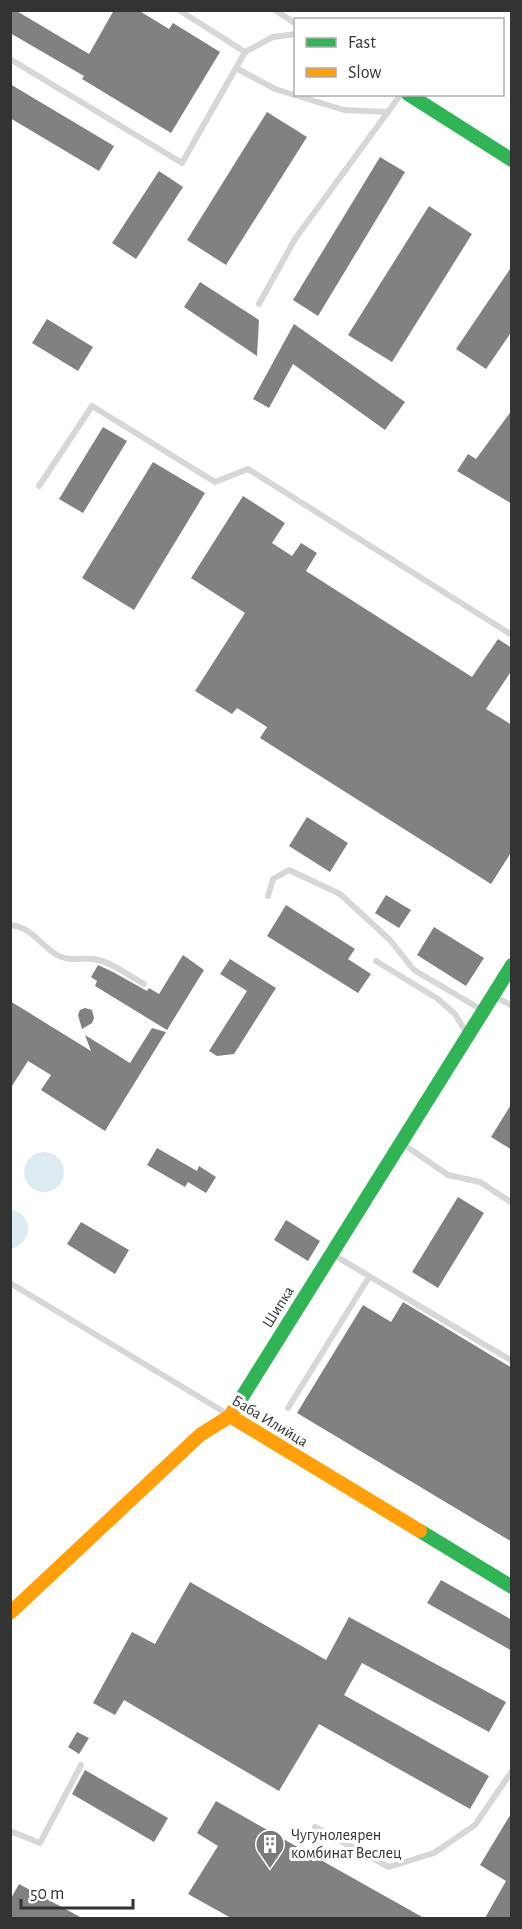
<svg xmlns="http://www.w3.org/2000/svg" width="522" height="1929" viewBox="0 0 522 1929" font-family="'Alegreya Sans',sans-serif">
<rect width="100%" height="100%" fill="#fff"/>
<g fill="#ddebf3">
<circle cx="44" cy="1172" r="20"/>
<path d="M10,1209C34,1214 34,1242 11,1249Z"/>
</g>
<g fill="#818181">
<path d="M10,10H15L89,54L114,10H138L169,29L173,23L220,52L171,133L82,79L84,76L10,33Z"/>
<path d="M10,84L114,146L99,171L10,118Z"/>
<path d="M267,112L307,137L226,265L187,240Z"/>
<path d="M380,157L405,172L318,316L293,300Z"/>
<path d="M159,171L183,187L136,259L112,243Z"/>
<path d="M429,206L472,234L392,362L348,335Z"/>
<path d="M512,266V331L486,369L456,349Z"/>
<path d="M200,282L259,320L257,356L184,307Z"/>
<path d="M47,319L93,347L78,371L32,343Z"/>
<path d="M294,324L405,402L385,430L293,364L269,408L253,399Z"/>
<path d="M512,410V504L457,471L468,454L476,459Z"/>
<path d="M103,427L127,441L83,513L59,499Z"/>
<path d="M153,462L205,493L134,610L82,578Z"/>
<path d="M243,496L285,523L272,543L292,556L301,543L317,553L306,571L472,677L498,639L512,648V670L486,709L512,725V851L491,884L260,738L267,727L237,708L232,714L195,691L245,613L191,578Z"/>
<path d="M307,817L348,843L330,872L289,846Z"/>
<path d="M386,895L411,910L399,928L375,913Z"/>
<path d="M286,905L355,949L348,959L371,974L358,993L267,936Z"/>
<path d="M434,927L484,958L466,986L417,955Z"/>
<path d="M183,955L204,970L167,1030L95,986L97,981L91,977L98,965L113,972L147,991L149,988L159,994Z"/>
<path d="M230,959L276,988L234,1054L217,1056L209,1051L247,991L220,974Z"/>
<path d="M10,1001L91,1051L85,1035L130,1063L152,1028L166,1032L105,1131L41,1090L51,1075L28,1061L10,1089Z"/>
<path d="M85,1008L92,1010L94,1018L92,1023L82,1029L78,1015L80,1010Z"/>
<path d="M512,1103V1150L491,1137Z"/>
<path d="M157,1148L197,1171L199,1166L216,1177L206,1193L188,1182L185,1187L147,1165Z"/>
<path d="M458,1197L484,1213L438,1288L412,1272Z"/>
<path d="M286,1220L320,1241L308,1261L274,1240Z"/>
<path d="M81,1222L129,1250L115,1274L67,1244Z"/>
<path d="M403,1302L512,1368V1542L297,1413L363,1305L391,1322Z"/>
<path d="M441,1580L512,1620V1651L427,1603Z"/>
<path d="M190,1582L326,1660L349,1617L506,1702L489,1732L362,1663L344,1695L489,1776L470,1809L319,1724L279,1791L124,1700L115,1715L93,1703L132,1632L155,1644Z"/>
<path d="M77,1732L89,1738L79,1754L68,1747Z"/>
<path d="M85,1770L168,1818L154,1842L72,1794Z"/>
<path d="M216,1801L424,1918H231L188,1894L218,1846L197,1833Z"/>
<path d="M512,1812V1918H485L506,1881L480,1865Z"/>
<path d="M19,1884L82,1918H10V1900Z"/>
</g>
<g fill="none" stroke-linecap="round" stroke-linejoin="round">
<g stroke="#d7d7d7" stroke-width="6">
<path d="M179,10L245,52L273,37L296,34"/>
<path d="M275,10L296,24"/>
<path d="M10,59L182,163L245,52"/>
<path d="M236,68L275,89L344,110L388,112"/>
<path d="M259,304L295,239L401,94"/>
<path d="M39,486L92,406L215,482L248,469L512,635"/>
<path d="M268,896L273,879L289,870L340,894L390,940L414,970L482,1010"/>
<path d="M10,925C32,927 40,945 57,955C71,963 84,956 98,960C114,963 130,977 144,984"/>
<path d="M376,961L438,999L455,1014L467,1034"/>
<path d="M493,995L512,1006"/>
<path d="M403,1144L448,1175L480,1182L512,1203"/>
<path d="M332,1254L512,1361"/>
<path d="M10,1283L229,1415"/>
<path d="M288,1408L369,1277"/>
<path d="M315,1827L389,1867L434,1853L475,1825L512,1771"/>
<path d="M10,1831L40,1843L81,1765"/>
</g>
<g stroke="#30b455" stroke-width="14">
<path d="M408,94L512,160"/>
<path d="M234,1410L512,965"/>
<path d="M420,1531L512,1587"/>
</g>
<g stroke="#ff9f0a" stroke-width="14">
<path d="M230,1416L420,1531"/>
<path d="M10,1613L200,1435L230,1416L234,1410"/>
</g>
</g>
<defs>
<g id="building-pin" transform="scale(1.5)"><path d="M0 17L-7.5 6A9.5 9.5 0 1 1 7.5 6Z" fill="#7a7a7a" stroke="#fff"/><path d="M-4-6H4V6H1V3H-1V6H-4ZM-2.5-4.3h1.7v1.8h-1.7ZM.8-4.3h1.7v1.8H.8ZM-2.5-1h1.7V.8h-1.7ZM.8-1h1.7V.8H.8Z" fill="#fff"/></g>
</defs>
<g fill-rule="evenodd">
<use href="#building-pin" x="270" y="1844"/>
</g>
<g text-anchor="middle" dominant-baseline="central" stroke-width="6" stroke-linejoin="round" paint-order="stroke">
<g font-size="16" fill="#333" stroke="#fff">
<text transform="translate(278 1307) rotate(-58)">Шипка</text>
<text transform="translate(270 1421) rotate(31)">Баба Илийца</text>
</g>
<g font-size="16" fill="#333" stroke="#fff" text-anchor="start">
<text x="291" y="1835">Чугунолеярен<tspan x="291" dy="18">комбинат Веслец</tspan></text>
</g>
</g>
<rect width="522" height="1929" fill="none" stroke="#333333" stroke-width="24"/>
<rect x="294" y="18" width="210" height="78" fill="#ffffff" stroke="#adadad" stroke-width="1.5"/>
<rect x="306" y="38" width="30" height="9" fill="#30b455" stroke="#adadad" stroke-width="1.5"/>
<text x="348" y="48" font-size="18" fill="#333333">Fast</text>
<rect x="306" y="68" width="30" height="9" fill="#ff9f0a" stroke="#adadad" stroke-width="1.5"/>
<text x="348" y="78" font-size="18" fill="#333333">Slow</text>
<path d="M21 1899v9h112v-9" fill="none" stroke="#333333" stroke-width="3"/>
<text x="30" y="1899" font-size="18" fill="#333333" stroke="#ffffff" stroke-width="4.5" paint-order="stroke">50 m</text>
</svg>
